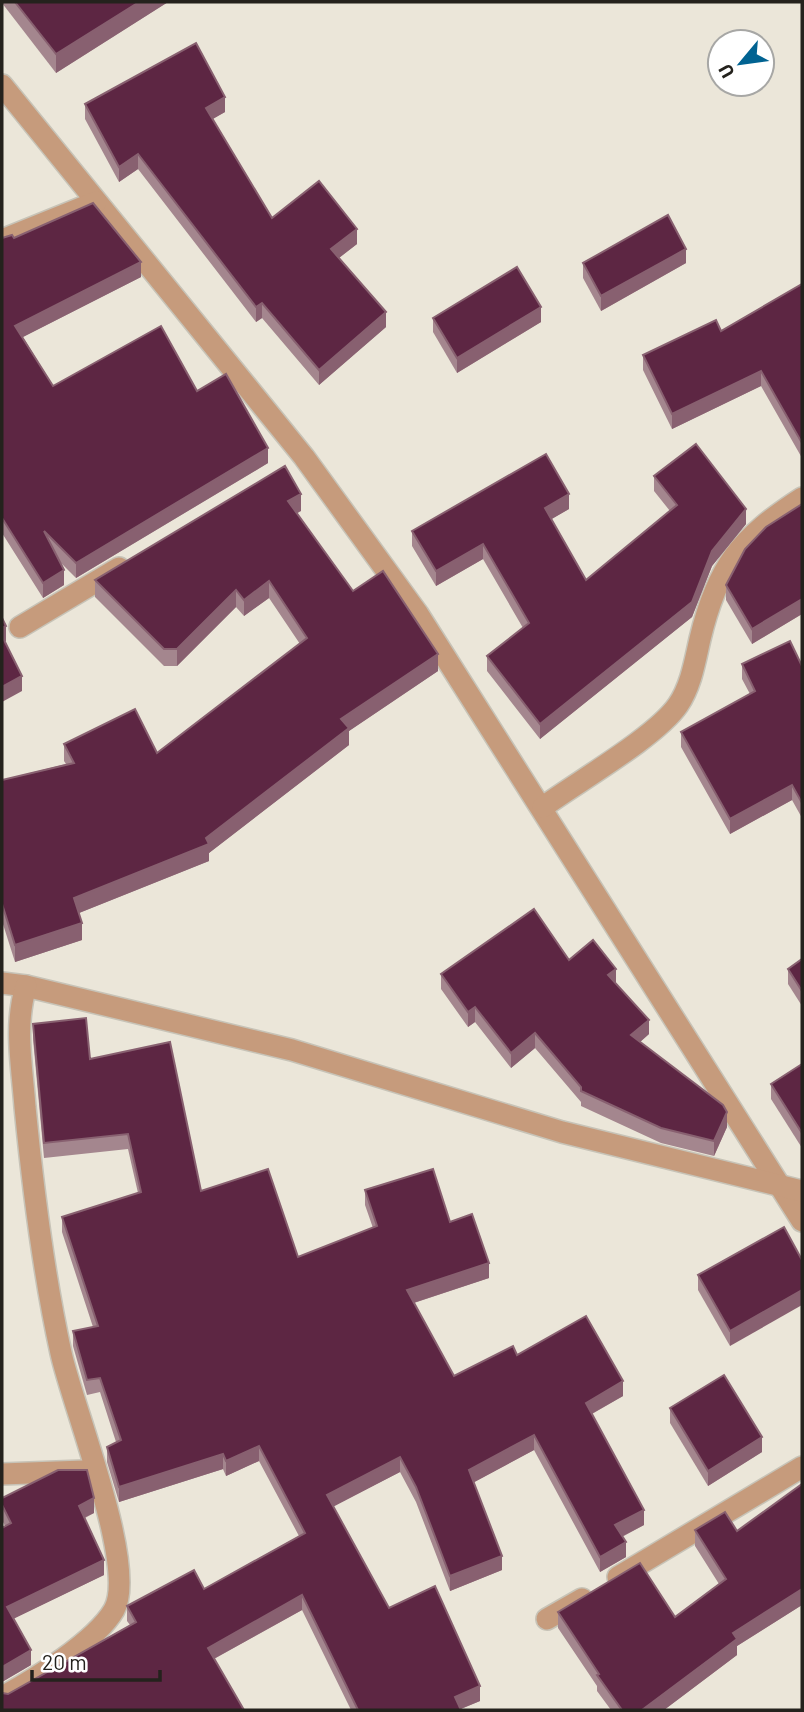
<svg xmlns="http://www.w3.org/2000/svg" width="804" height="1712" viewBox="0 0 804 1712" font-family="Barlow,sans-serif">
<rect width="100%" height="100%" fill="#ebe6d9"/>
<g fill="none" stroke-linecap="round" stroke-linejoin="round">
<g stroke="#c7c3b7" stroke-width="24">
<g id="minor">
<path d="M2,85L304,457L418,614L802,1221"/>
<path d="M2,240L96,202"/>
<path d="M20,627L119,568"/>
<path d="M543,807C577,782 656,737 678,705C691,686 695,661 700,639C717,567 740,538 802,498"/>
<path d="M2,983L26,986L292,1050L562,1132L802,1191"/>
<path d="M2,1474L84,1471"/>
<path d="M618,1577L802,1467"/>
<path d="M547,1619L582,1599"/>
<path d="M2,1697C34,1680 96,1641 114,1610C138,1567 72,1405 61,1353C43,1272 33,1189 25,1107C22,1066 14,1026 26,986"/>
</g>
</g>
<use href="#minor" stroke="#c69b7c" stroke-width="21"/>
</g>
<g fill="#a4868e">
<path d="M2,2H168L56,73L2,3Z"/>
<path d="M85,104L225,112L212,119L272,218L357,244L339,258L386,327L319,385L262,318L256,322L138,169L119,182L85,119Z"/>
<path d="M2,238H14L141,277L23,337L53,386L197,391L268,463L76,578L59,561L64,585L43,598L2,533Z"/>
<path d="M583,263H686L601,311L583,278Z"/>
<path d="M802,285V458L761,386L672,429L643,370V355L721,331Z"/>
<path d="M433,318L541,322L457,373L433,332Z"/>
<path d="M654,476L746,524L712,566L692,617L540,739L487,671V656L523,628L483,559L436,586L412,546V531L569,509L551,519L586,580L670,511L654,491Z"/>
<path d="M802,504V614L752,644L726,600V585Z"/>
<path d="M301,511L297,513L353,591L438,671L349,731V745L209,853V861L79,913L82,940L15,962L2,921V780L66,764L64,761V744L157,753L300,644L269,598L244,616L236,607L177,666H164L95,597V580Z"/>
<path d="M742,664L802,666V818L792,800L730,834L681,747V732L750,694L742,679Z"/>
<path d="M802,959V1006L788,984V969Z"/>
<path d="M569,960L616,983L649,1034L640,1042L727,1127L714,1156L661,1143L581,1106V1102L535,1048L511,1068L475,1022L468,1027L441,989V974Z"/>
<path d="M33,1024L90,1059L201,1191L298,1257L373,1228L365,1205V1190L450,1222L489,1278L414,1303L454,1376L517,1355L623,1396L592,1414L644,1525L622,1537L626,1557L600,1572L534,1450L474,1482L502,1570L450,1591L416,1502L400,1472L333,1506L389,1608L480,1701L461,1709L462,1710H351L302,1610L214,1659L8,1694L130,1625L127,1621V1606L204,1589L299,1536L259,1461L226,1476L223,1469L119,1502L107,1462V1447L116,1442L100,1392L87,1395L73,1346V1331L93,1327L62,1232V1217L138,1193L128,1149L44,1158L33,1039Z"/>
<path d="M802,1064V1148L771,1099V1084Z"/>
<path d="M784,1227L730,1346L698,1290V1275Z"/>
<path d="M670,1408L762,1452L708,1486L670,1423Z"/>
<path d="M802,1484V1605L737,1646V1655L664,1710H611L597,1691V1686L558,1628V1612L675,1617L719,1584L695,1546V1530L737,1531Z"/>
<path d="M2,1498L94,1513L85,1518L104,1575L14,1618L31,1665L2,1682L5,1526L2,1520Z"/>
</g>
<g fill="#886070">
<path d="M139,2H168L56,73V54Z"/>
<path d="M225,97V112L206,123V108Z"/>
<path d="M138,154V169L119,182V167Z"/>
<rect x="2" y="211" width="1" height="15"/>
<path d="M357,229V244L331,264V249Z"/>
<path d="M686,249V263L601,311V296Z"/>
<path d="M141,262V277L15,341V326Z"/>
<path d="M262,303V318L256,322V307Z"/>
<path d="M541,307V322L457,373V358Z"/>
<path d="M386,312V327L319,385V370Z"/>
<path d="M761,371V386L672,429V414Z"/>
<path d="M268,448V463L76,578V563Z"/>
<path d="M301,494V511L288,518V501Z"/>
<path d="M569,494V509L545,523V508Z"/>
<path d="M746,509V524L712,566L692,617L540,739V724L712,551Z"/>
<path d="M483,544V559L436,586V571Z"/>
<path d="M64,570V585L43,598V583Z"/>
<path d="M269,581V598L244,616V600Z"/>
<path d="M236,590V607L177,666V649Z"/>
<path d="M802,599V614L752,644V629Z"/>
<path d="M6,626V641L2,643V628Z"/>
<path d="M438,654V671L349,731V745L209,853V861L74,915V898Z"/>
<path d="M22,676V691L2,702V687Z"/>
<path d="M792,785V800L730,834V819Z"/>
<path d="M82,923V940L15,962V945Z"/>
<path d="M616,969V984L608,975Z"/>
<path d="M475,1007V1022L468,1027V1012Z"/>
<path d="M649,1020V1034L631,1050V1035Z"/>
<path d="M535,1033V1048L511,1068V1053Z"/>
<path d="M727,1112V1127L714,1156V1141Z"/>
<path d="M489,1263V1278L407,1305V1290Z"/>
<path d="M802,1290V1305L730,1346V1331Z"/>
<path d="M623,1381V1396L586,1417V1403Z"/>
<path d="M534,1435V1450L469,1485V1470Z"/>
<path d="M762,1437V1452L708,1486V1471Z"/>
<path d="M259,1446V1461L226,1476V1461Z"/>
<path d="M223,1454V1469L119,1502V1487Z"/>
<path d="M400,1457V1472L327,1510V1495Z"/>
<path d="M94,1498V1513L79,1520V1506Z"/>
<path d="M644,1510V1525L615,1540V1525Z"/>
<path d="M626,1542V1557L600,1572V1557Z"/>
<path d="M502,1556V1570L450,1591V1576Z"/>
<path d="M104,1560V1575L7,1622V1607Z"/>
<path d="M802,1589V1605L737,1646V1655L664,1710H642L733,1633Z"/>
<path d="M302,1595V1610L208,1662V1648Z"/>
<path d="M31,1650V1665L2,1682V1667Z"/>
<path d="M480,1686V1701L458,1710L455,1697Z"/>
</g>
<g fill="#5d2643" stroke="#886070" stroke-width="2">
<path d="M15,2H139L56,54Z"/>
<path d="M196,43L225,97L206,108L272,218L319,181L357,229L331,249L386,312L319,370L262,303L256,307L138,154L119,167L85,104Z"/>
<path d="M93,203L141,262L15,326L53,386L161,326L197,391L226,374L268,448L76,563L44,531L64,570L43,583L2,518V238L12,235L14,238Z"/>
<path d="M668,215L686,249L601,296L583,263Z"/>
<path d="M517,267L541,307L457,358L433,318Z"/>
<path d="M802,284V443L761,371L672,414L643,355L716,320L721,331Z"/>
<path d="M696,444L746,509L712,551L692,602L540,724L487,656L529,623L483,544L436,571L412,531L546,454L569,494L545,508L586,580L677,505L654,476Z"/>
<path d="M285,466L301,494L288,501L353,591L383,571L438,654L341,719L349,728L206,838L209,844L74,898L82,923L15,945L2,904V780L74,763L64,744L135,709L157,753L307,638L269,581L244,600L236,590L177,649H164L95,580Z"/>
<path d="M802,504V599L752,629L726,585L745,549L766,527Z"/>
<path d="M2,618L6,626L2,628Z"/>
<path d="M2,636L22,676L2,687Z"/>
<path d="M790,641L802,666V803L792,785L730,819L681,732L755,691L742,664Z"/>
<path d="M534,909L569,960L593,940L616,969L608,975L649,1020L631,1035L723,1105L727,1112L714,1141L661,1128L581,1091V1087L535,1033L511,1053L475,1007L468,1012L441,974Z"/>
<path d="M802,959V991L788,969Z"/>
<path d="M86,1018L90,1059L170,1042L201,1191L268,1169L298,1257L377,1226L365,1190L433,1169L450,1222L472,1214L489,1263L407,1290L454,1376L513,1346L517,1355L586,1316L623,1381L586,1403L644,1510L615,1525L626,1542L600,1557L534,1435L469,1470L502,1556L450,1576L416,1487L400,1457L327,1495L389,1608L435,1586L480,1686L455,1697L461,1710H358L302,1595L208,1648L244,1710H2V1693L8,1694L136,1622L127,1606L194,1570L204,1589L305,1533L259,1446L226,1461L223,1454L119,1487L107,1447L121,1440L100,1378L87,1380L73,1331L98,1326L62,1217L141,1192L128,1134L44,1143L33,1024Z"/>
<path d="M802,1064V1133L771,1084Z"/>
<path d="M784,1227L802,1260V1290L730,1331L698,1275Z"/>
<path d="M724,1375L762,1437L708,1471L670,1408Z"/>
<path d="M58,1470H87L94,1498L79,1506L104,1560L7,1607L31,1650L2,1667V1528L11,1523L2,1505V1498Z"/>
<path d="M802,1484V1589L733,1633L737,1639L642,1710H622L597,1675L599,1674L558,1612L640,1563L675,1617L726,1579L695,1530L725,1512L737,1531Z"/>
</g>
<rect width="804" height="1712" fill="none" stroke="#24221d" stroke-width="7"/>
<g transform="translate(741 63) rotate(241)"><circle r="33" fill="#ffffff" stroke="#a7a7a5" stroke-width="2"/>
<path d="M0-5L12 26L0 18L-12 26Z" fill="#016392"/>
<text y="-10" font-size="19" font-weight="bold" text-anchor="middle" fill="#24221d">U</text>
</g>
<path d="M32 1670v10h128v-10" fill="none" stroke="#24221d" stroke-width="3.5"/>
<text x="42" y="1670" font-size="21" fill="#24221d" stroke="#ffffff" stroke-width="5" paint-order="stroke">20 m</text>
</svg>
